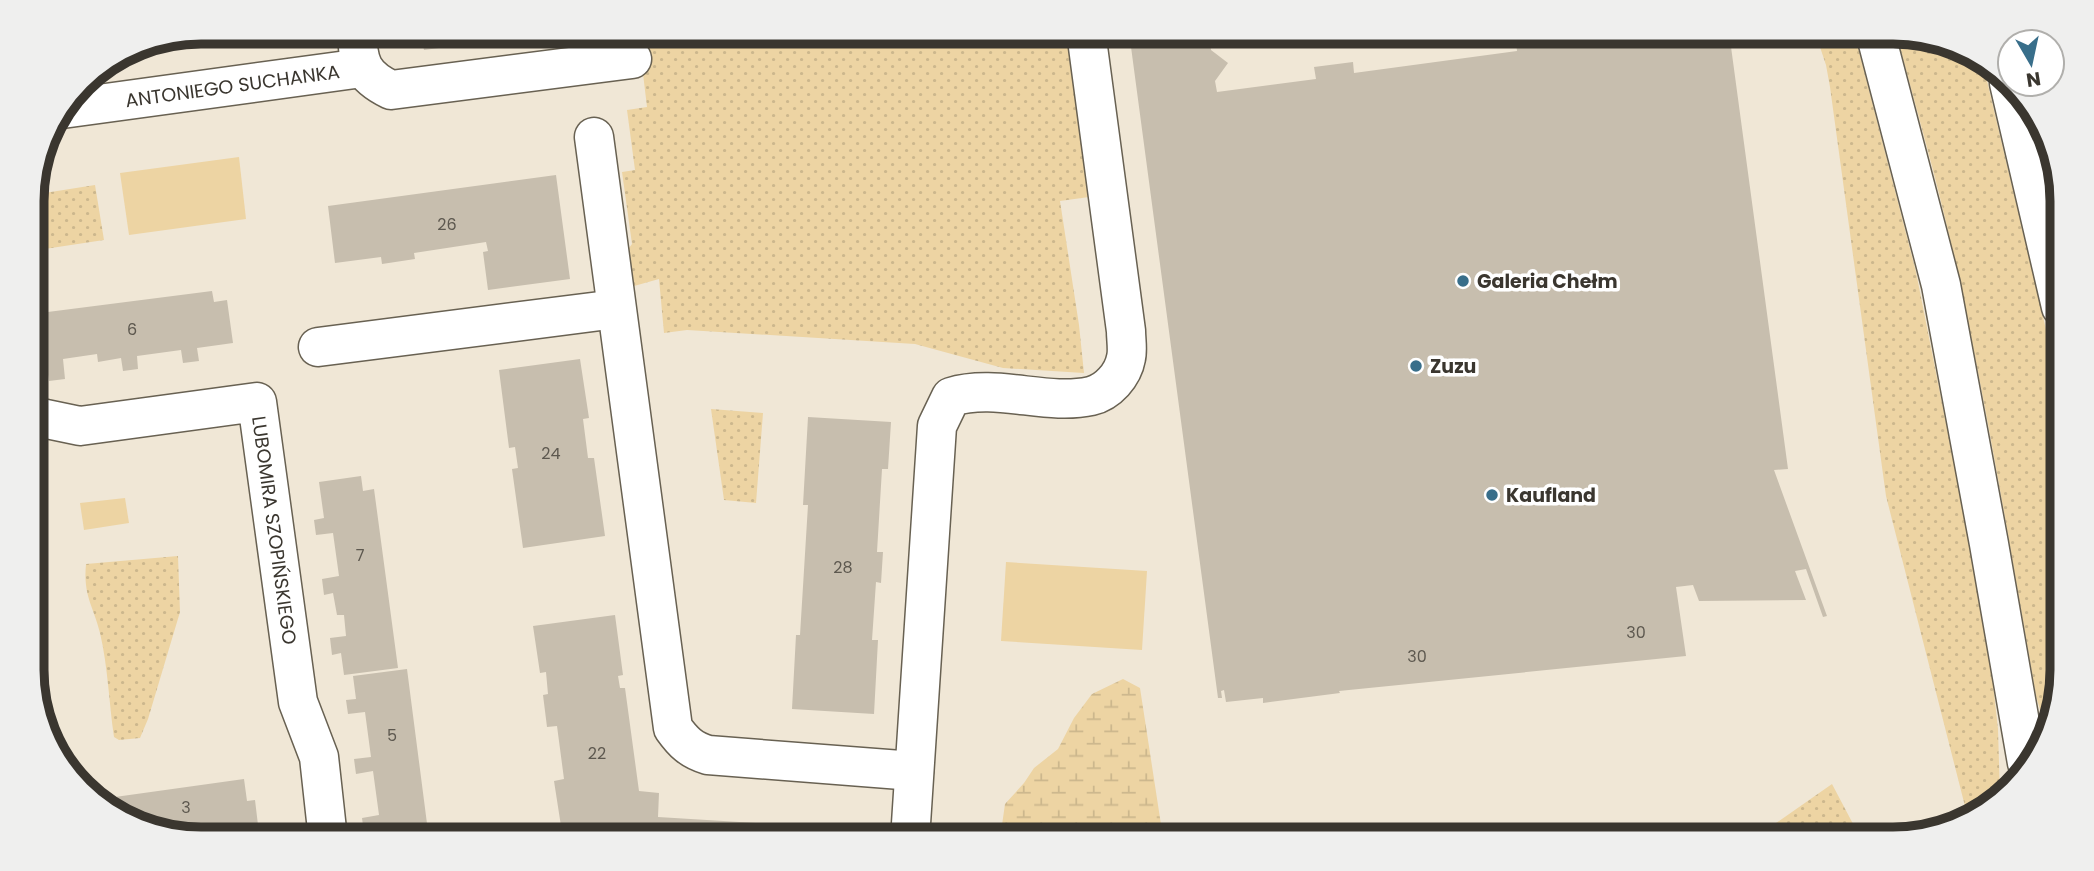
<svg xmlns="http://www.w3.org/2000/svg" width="2094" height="871" viewBox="0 0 2094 871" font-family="Poppins,sans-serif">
<defs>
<pattern id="grass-dots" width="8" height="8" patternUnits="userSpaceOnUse" patternTransform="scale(1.75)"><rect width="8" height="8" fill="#edd4a3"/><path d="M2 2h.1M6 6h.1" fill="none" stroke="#ccb78d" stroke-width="1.8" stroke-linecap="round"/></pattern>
<pattern id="wetland-marsh" width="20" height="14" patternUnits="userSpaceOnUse" patternTransform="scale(1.75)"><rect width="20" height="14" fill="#edd4a3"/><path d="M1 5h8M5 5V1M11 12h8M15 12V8" fill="none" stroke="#ccb78d"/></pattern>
</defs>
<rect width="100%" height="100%" fill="#f0e7d6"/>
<g fill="url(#grass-dots)">
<path d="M638,32H1069L1089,197L1060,201L1079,325L1084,373L1003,368L915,344L687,330L664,333L659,279L627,288L623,256L632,244L622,172L635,170L627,110L647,107Z"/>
<path d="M1815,32H1854L1916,272L1961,499L1993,684L1998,729L2000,796L1988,811L1968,818L1886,496L1830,87L1826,65Z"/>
<path d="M1896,32L1958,44L1983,64L2062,397V671L2048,737L2036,696C2010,548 1986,399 1953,253C1937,179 1915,105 1896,32Z"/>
<path d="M95,185L104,240L38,250L32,214V195Z"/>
<path d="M711,409L763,413L756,503L724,500Z"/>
<path d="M178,556L180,612L148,719L140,738L119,740L114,737C109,703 108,667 100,633C93,605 83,596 86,564Z"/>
<path d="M1832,784L1861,839H1746L1766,830Z"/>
</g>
<path fill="url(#wetland-marsh)" d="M1123,679L1140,688L1162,831C1111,846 1052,839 1000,839L1005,804L1024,783L1034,768L1058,749L1074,718L1092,694Z"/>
<g fill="#edd4a3">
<path d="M239,157L246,219L129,235L120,173Z"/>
<path d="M125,498L129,523L84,530L80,503Z"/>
<path d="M1006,562L1147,571L1142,650L1001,641Z"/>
</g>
<g fill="#c7beae">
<path d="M399,32H437L439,48L424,50L422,41L401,44Z"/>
<path d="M481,32H497L498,39L483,42Z"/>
<path d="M1129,32H1209L1211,50L1228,63L1215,81L1217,92L1316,79L1314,67L1353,62L1354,73L1517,51L1515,33L1524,32H1729L1788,469L1774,470L1827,616L1823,617L1806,569L1795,571L1806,600L1699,601L1693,585L1676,587L1686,656L1339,691L1340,693L1263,703V698L1226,702L1224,690L1221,691L1222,698H1218Z"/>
<path d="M556,175L570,279L488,290L483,252L488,251L486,242L414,253L415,259L382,264L381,257L335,263L328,206Z"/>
<path d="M212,291L214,302L227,300L233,343L197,348L199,361L183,363L181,350L137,356L138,369L123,371L121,358L98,362L97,354L63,359L65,379L49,381L47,368L32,370V314Z"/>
<path d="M580,359L589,418L583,419L588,458H594L605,536L523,548L512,469L518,468L515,447L509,448L499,370Z"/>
<path d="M808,417L891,422L888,469H882L877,552H883L881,583L876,582L872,640H878L874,714L792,709L796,635H800L808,505H803Z"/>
<path d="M361,476L363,491L374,489L398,668L344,675L341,653L332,655L330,638L346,636L344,615H337L333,593L324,595L322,579L339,576L333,533L316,535L314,520L324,518L319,482Z"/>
<path d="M615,615L623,675L618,676L620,688H625L639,791L659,793L658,817L771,824L770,839H645L644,836L621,839H563L554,781L564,779L557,726L547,727L543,695L548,694L546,672L540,673L533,626Z"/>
<path d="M36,653L45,721L33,693V654Z"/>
<path d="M407,669L429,839H375L374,832L364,833L362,818L379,815L373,771L356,774L354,759L371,757L365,712L348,714L346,700L356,699L353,676Z"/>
<path d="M244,779L247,801L255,800L258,825L220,830L221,839H205L203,833L182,836L136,827L117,812L115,797Z"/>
</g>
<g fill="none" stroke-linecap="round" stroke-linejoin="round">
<g stroke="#686152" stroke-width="41">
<g id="minor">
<path d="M357,32C358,63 362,76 391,90L632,59"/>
<path d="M1875,32L1941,285L1989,544L2027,763"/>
<path d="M2009,83L2061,307"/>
<path id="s1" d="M62,109L362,68"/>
<path d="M594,137L673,728C683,742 691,750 708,755L914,771"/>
<path d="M318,347L616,309"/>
<path id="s2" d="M32,416L80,426L257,402L298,702L319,757L328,839"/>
<path d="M910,839L937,426L951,397C997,383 1046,406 1091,396C1108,392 1123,375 1126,358C1128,350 1126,340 1126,331L1086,32"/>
</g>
</g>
<use href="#minor" stroke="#fff" stroke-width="38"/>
</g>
<g fill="#386e8a" stroke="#fff" stroke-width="2.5">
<circle cx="1463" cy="281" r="7"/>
<circle cx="1416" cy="366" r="7"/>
<circle cx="1492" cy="495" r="7"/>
</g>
<g text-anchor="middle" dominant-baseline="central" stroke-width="7" stroke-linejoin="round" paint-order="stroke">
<g font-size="16" fill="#5d584f">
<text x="447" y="224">26</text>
<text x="132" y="329">6</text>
<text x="551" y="453">24</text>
<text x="360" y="555">7</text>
<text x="843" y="567">28</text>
<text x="1636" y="632">30</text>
<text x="1417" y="656">30</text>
<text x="392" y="735">5</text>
<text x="597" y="753">22</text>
<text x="186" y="807">3</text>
</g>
<g font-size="19" fill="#3a362f" stroke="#fff">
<text stroke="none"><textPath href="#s1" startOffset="172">ANTONIEGO SUCHANKA</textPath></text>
<text stroke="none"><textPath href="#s2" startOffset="357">LUBOMIRA SZOPIŃSKIEGO</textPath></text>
</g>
<g font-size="19" font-weight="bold" fill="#3a362f" stroke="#fff" text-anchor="start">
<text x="1477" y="281">Galeria Chełm</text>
<text x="1430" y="366">Zuzu</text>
<text x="1506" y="495">Kaufland</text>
</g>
</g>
<path d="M0 0H2094V871H0ZM201 44H1893A157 157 0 0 1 2050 201V670A157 157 0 0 1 1893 827H201A157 157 0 0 1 44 670V201A157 157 0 0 1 201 44Z" fill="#efefee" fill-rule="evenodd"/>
<path fill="none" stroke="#3a362f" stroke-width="9" d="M201 44H1893A157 157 0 0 1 2050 201V670A157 157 0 0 1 1893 827H201A157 157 0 0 1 44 670V201A157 157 0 0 1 201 44Z"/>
<g transform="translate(2031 63) rotate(171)"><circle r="33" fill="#ffffff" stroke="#b0afac" stroke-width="2"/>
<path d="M0-5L12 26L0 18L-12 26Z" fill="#386e8a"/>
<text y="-10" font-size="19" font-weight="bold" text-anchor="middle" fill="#3a362f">N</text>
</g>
</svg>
